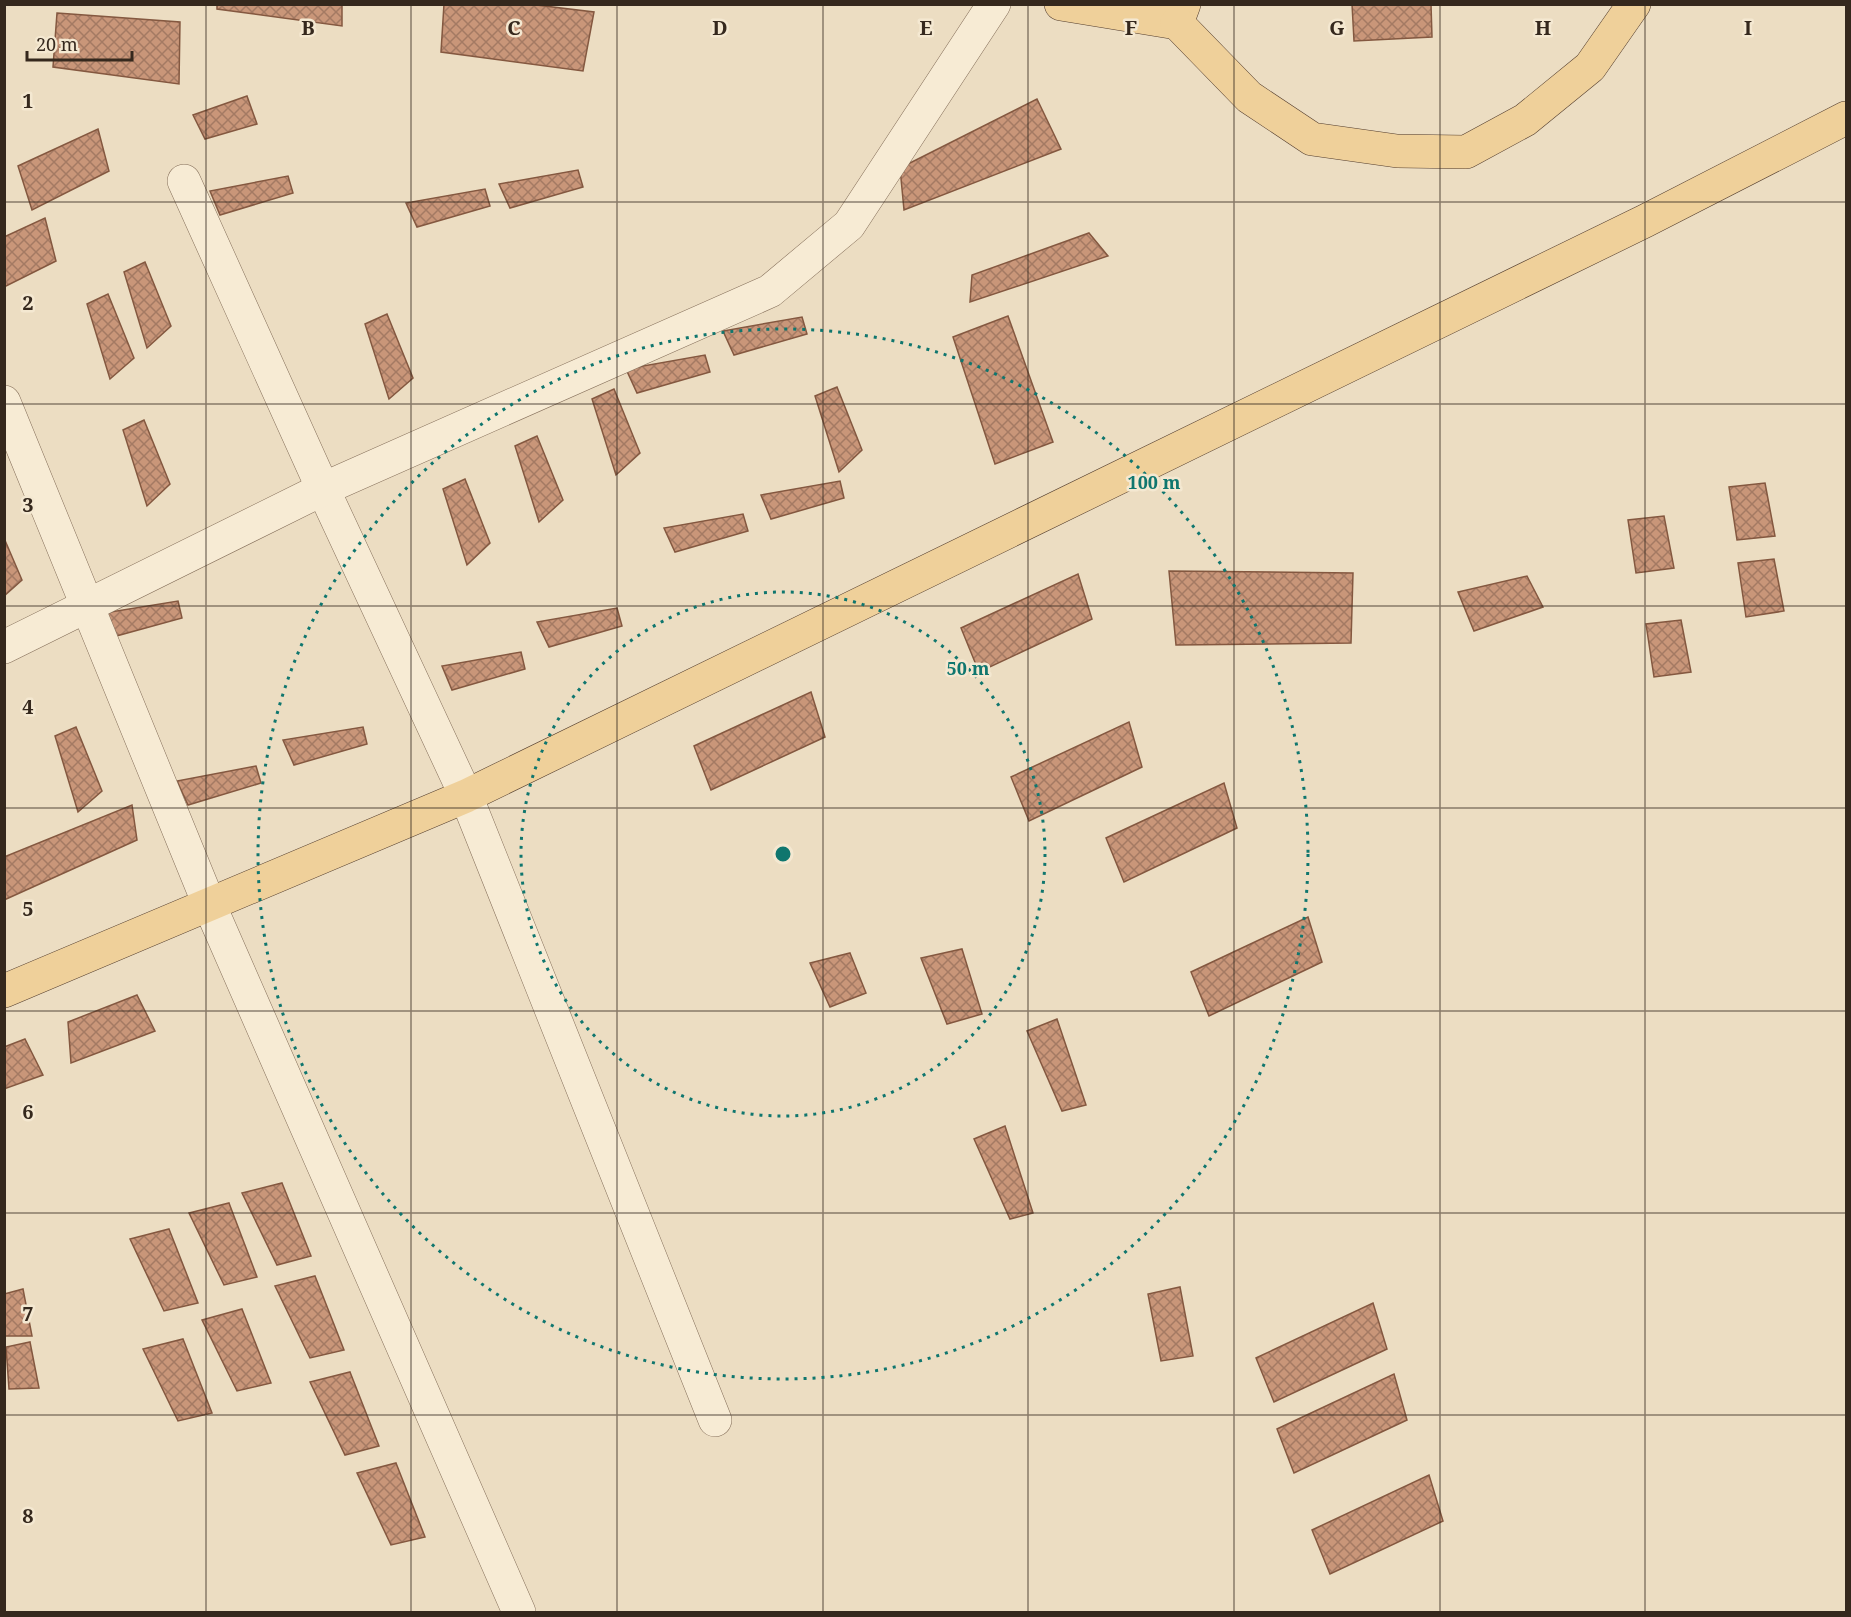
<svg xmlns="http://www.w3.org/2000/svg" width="1851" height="1617" viewBox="0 0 1851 1617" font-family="'Noto Serif',serif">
<defs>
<pattern id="building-cross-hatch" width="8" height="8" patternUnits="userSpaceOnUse" patternTransform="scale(1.5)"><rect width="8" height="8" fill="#c99679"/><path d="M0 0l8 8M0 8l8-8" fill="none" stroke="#a47a63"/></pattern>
</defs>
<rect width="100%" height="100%" fill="#ecddc2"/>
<g fill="url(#building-cross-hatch)" stroke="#845840" stroke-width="1.5">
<path d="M217,4H342V26L217,9Z"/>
<path d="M444,4H528L594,12L583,71L441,52Z"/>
<path d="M1352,4H1431L1432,37L1354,41Z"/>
<path d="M57,13L180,22L179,84L53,67Z"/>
<path d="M247,96L257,124L205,139L193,115Z"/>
<path d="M1037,99L1061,149L904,210L900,168Z"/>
<path d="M98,129L109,171L32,210L18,166Z"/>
<path d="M578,170L583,187L510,208L499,184Z"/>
<path d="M288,176L293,193L220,215L210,191Z"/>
<path d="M485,189L490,206L417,227L406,203Z"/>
<path d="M45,218L56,261L4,287V237Z"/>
<path d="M1089,233L1108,256L970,302L972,275Z"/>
<path d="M145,262L171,326L147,348L124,272Z"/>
<path d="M108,294L134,358L110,379L87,304Z"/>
<path d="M387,314L413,378L389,399L365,324Z"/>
<path d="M1008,316L1053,442L995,464L953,337Z"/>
<path d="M802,317L807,334L734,355L723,331Z"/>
<path d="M705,355L710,372L637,393L626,369Z"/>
<path d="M837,387L862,450L839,472L815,396Z"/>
<path d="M614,389L640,453L616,475L592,399Z"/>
<path d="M144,420L170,484L147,506L123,430Z"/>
<path d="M537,436L563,500L539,522L515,446Z"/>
<path d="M465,479L490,543L467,565L443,489Z"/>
<path d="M840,481L844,498L771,519L761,495Z"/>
<path d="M1765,483L1775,536L1737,540L1729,487Z"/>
<path d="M743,514L748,531L675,552L664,528Z"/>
<path d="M1664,516L1674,568L1636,573L1628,520Z"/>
<path d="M4,538L22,580L4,596Z"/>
<path d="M1774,559L1784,611L1746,617L1738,563Z"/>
<path d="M1169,571L1353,573L1351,643L1176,645Z"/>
<path d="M1078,574L1092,619L979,672L961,628Z"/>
<path d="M1527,576L1543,607L1474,631L1458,592Z"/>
<path d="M178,601L182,618L109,638L98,614Z"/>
<path d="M617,608L622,626L549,647L537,622Z"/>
<path d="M1681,620L1691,672L1654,677L1646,624Z"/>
<path d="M521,652L525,669L452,690L442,666Z"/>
<path d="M811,692L825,737L711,790L694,746Z"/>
<path d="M1129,722L1142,767L1029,821L1011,777Z"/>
<path d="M76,727L102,791L78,812L55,736Z"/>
<path d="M363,727L367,744L294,765L283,740Z"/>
<path d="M256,766L261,783L188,805L177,781Z"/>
<path d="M1224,783L1237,828L1124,882L1106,838Z"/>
<path d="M132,805L137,840L4,900V857Z"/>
<path d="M1308,917L1322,962L1209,1016L1191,972Z"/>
<path d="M962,949L982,1014L947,1024L921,958Z"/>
<path d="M850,953L866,993L830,1007L810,963Z"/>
<path d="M137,995L155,1031L71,1063L68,1022Z"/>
<path d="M1057,1019L1086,1105L1062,1111L1027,1031Z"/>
<path d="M25,1039L43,1075L4,1089V1047Z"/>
<path d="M1005,1126L1033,1213L1010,1219L974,1139Z"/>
<path d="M282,1183L311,1256L277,1265L242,1193Z"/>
<path d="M229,1203L257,1277L224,1285L189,1213Z"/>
<path d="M169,1229L198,1303L164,1311L130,1239Z"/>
<path d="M315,1276L344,1350L310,1358L275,1286Z"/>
<path d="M1180,1287L1193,1356L1161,1361L1148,1294Z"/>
<path d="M23,1289L32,1336H4V1294Z"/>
<path d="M1373,1303L1387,1349L1274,1402L1256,1358Z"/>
<path d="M242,1309L271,1383L237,1391L202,1320Z"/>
<path d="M183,1339L212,1413L178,1421L143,1349Z"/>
<path d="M30,1342L39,1388L9,1389L6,1347Z"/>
<path d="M350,1372L379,1446L345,1455L310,1382Z"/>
<path d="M1394,1374L1407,1420L1294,1473L1277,1429Z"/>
<path d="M396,1463L425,1537L391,1545L357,1473Z"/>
<path d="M1429,1475L1443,1521L1330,1574L1312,1530Z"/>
</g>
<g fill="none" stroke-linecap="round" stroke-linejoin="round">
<g stroke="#856f5a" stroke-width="34">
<g id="minor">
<path d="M184,181L323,489L466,796L715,1420"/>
<path d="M4,402L209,904L519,1612"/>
<path d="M4,647L323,489L770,291L849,225L994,4"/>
</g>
</g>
<g stroke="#533d2e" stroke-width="34">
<g id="major">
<path d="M1061,4L1177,23L1184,4"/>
<path d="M1177,23L1249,97L1312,139L1397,151L1466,152L1525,120L1590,67L1634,4"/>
<path d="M4,991L466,796L1645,221L1846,118"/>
</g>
</g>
<use href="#minor" stroke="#f7ebd4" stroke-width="33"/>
<use href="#major" stroke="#efd09a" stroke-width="33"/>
</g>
<path fill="none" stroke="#35281d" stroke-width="1.5" stroke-opacity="0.55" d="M206,4V1612M411,4V1612M617,4V1612M823,4V1612M1028,4V1612M1234,4V1612M1440,4V1612M1645,4V1612M4,202H1846M4,404H1846M4,606H1846M4,808H1846M4,1011H1846M4,1213H1846M4,1415H1846"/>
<g fill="none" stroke="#0f766e" stroke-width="3" stroke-dasharray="3 6">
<circle cx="783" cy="854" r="262"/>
<circle cx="783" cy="854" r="525"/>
</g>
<g font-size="20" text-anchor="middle" font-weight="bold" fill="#35281d" stroke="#f4e8d1" stroke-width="5" stroke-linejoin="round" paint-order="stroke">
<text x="308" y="35">B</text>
<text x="514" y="35">C</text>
<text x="720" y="35">D</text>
<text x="926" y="35">E</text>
<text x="1131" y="35">F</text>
<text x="1337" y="35">G</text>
<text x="1543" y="35">H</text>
<text x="1748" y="35">I</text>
<text x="28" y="108">1</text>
<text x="28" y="310">2</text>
<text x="28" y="512">3</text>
<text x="28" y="714">4</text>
<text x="28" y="916">5</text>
<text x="28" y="1119">6</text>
<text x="28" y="1321">7</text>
<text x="28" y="1523">8</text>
</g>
<circle cx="783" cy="854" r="9" fill="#0f766e" stroke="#f4e8d1" stroke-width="3"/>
<g font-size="18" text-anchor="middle" font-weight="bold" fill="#0f766e" stroke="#f4e8d1" stroke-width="5" stroke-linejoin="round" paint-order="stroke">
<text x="1154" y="489">100 m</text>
<text x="968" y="675">50 m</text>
</g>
<rect width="1851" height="1617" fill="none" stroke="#35281d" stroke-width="12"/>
<path d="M27 51v9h105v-9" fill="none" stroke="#35281d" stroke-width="3"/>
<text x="36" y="51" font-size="18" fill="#35281d" stroke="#f4e8d1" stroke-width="4.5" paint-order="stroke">20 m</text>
</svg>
